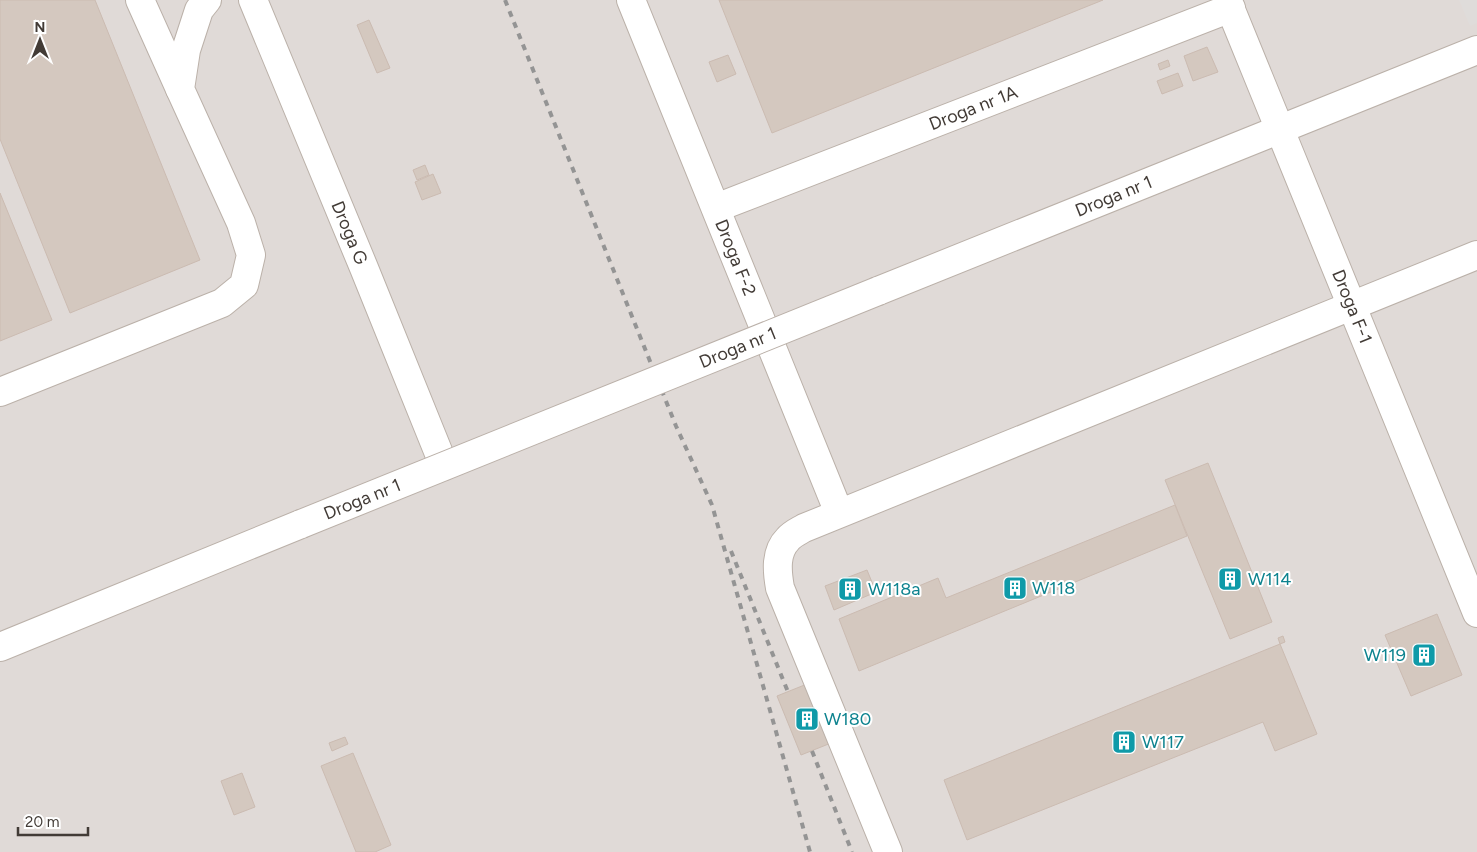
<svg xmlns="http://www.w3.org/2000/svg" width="1477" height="852" viewBox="0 0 1477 852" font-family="Figtree,sans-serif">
<rect width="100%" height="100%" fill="#f1ebe6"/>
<rect fill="#e0dad7" x="0" y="0" width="1477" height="852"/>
<path fill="#dfdcda" d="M1459,0H1477V23L1470,26Z"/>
<g fill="#d4c8bf" stroke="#cbbbb1">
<path d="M0,0H95L200,260L70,313L0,139Z"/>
<path d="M719,0H1103L772,133Z"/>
<path d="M369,20L390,68L377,73L357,25Z"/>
<path d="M1207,47L1218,72L1193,81L1184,56Z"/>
<path d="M728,55L736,74L717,82L709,62Z"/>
<path d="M1168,60L1170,66L1160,70L1158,64Z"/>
<path d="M1178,73L1183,86L1162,94L1157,81Z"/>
<path d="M425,165L429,175L417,180L413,170Z"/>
<path d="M433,174L441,193L422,200L415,182Z"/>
<path d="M0,193L52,320L0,341Z"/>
<path d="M1208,463L1272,622L1230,639L1165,480Z"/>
<path d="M1175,505L1187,536L859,671L839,619L938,578L946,598Z"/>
<path d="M867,570L876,592L834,610L825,586Z"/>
<path d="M1437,614L1462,675L1411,696L1385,635Z"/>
<path d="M1283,636L1285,642L1280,644L1278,638Z"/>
<path d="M1280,644L1317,734L1275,751L1263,722L967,840L944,780Z"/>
<path d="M812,682L836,741L801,755L777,696Z"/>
<path d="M345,737L348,744L332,751L329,743Z"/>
<path d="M353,753L391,845L375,852H356L321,766Z"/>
<path d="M242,773L255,807L234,815L221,781Z"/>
</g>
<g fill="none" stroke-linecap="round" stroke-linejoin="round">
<g stroke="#bbb1a9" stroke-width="30">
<g id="minor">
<path d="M140,0L180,89"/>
<path id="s1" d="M253,0L364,268L444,466"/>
<path id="s2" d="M631,0L839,513"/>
<path id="s3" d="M1227,0L1477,613"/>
<path id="s4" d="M716,208L1231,8"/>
<path id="s5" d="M878,291L1477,50"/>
<path d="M0,392L222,303L244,285L251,255L241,223L180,89L186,50L199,10L207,0"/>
<path d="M0,647L301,524"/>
<path d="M888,852L780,588C777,571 775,552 788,539C792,534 799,531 804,528L1477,255"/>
</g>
</g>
<use href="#minor" stroke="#fff" stroke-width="28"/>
<g stroke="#949494" stroke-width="4" stroke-dasharray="6 6" stroke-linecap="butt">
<path d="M505,0L676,426L712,505L810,852"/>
<path d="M731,551L788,692"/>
<path d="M812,751L852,852"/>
</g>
<g stroke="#bbb1a9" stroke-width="30" stroke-linecap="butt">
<g id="minor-bridge">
<path id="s6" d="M301,524L878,291"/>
</g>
</g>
<use href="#minor-bridge" stroke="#fff" stroke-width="28"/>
</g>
<defs>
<g id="building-square" transform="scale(1.25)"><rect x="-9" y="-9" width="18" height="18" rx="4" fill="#0f9aa8" stroke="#fff"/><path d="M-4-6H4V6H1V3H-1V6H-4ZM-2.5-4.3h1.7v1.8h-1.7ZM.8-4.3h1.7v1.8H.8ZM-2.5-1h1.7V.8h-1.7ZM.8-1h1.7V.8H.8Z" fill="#fff"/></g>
</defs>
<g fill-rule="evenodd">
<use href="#building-square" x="1230" y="579"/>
<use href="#building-square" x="1015" y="588"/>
<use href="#building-square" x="850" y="589"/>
<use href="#building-square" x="1424" y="655"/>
<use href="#building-square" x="807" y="719"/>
<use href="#building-square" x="1124" y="742"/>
</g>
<g text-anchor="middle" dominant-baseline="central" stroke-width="4" stroke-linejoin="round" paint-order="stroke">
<g font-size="18" fill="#423b36" stroke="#fff">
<text stroke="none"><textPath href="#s4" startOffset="276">Droga nr 1A</textPath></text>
<text stroke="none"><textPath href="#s5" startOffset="254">Droga nr 1</textPath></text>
<text stroke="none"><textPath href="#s1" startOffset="252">Droga G</textPath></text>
<text stroke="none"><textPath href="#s2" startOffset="278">Droga F-2</textPath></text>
<text stroke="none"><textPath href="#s3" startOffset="331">Droga F-1</textPath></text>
<text stroke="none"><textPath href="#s6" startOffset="471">Droga nr 1</textPath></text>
<text stroke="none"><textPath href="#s6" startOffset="66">Droga nr 1</textPath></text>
</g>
<g font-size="18" fill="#0d838f" stroke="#fff" text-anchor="start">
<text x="1248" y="579">W114</text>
<text x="1032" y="588">W118</text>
<text x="868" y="589">W118a</text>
<text x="1406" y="655" text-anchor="end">W119</text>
<text x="824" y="719">W180</text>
<text x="1142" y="742">W117</text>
</g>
</g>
<g transform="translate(40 40)" stroke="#ffffff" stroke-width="4" paint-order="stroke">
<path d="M0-4L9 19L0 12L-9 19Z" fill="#423b36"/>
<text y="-8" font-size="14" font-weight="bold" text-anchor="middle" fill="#423b36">N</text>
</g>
<path d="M18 827v8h70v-8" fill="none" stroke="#423b36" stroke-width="2.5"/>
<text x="25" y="827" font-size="15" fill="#423b36" stroke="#ffffff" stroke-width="4" paint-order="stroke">20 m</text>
</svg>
